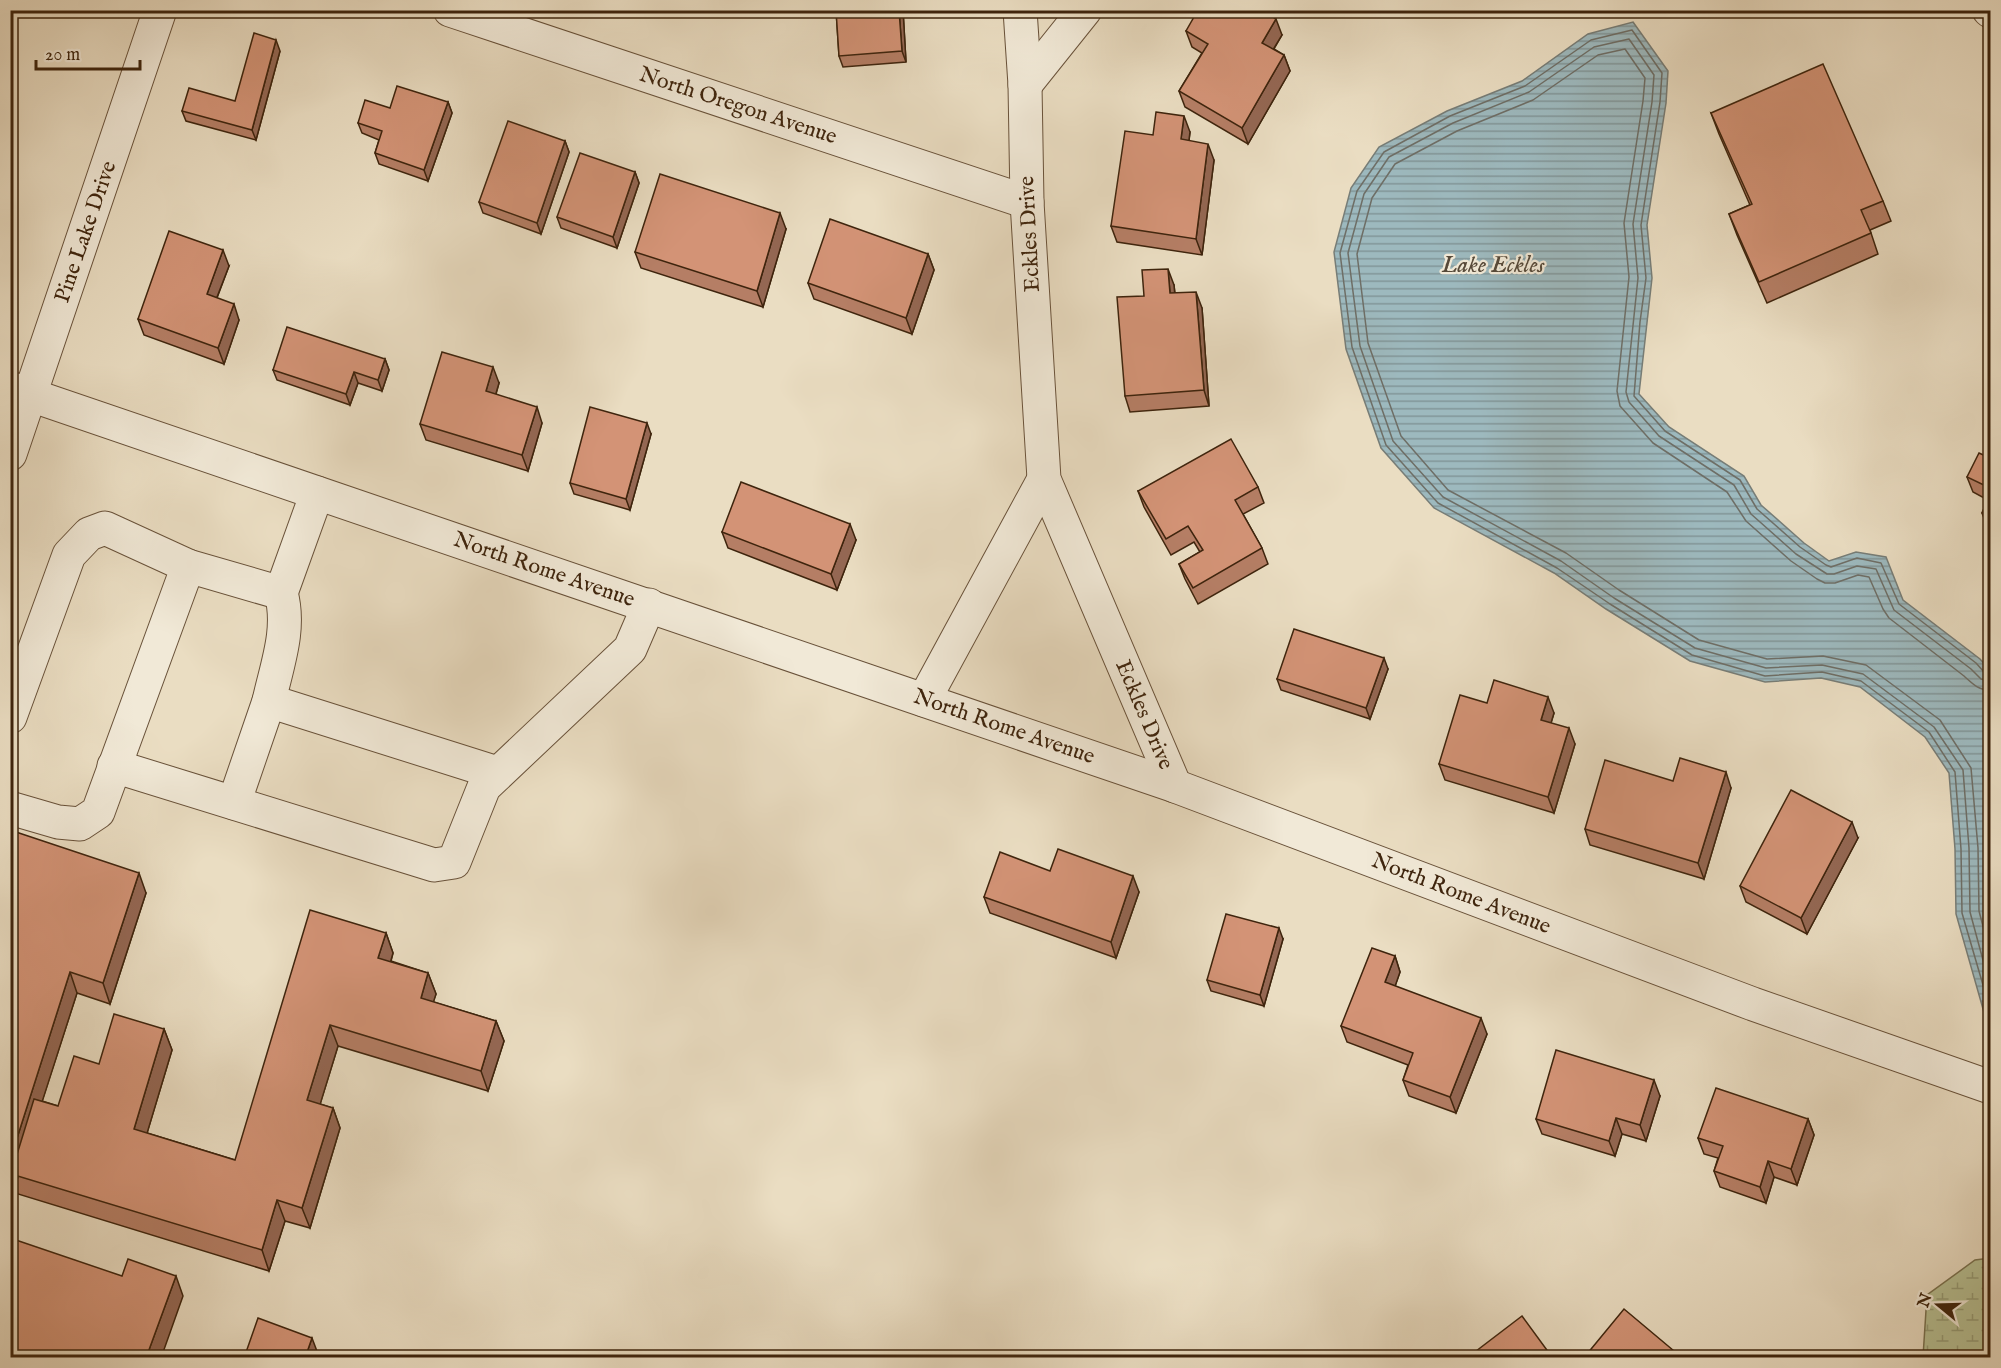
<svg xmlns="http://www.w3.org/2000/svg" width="2001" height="1368" viewBox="0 0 2001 1368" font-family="'IM FELL English',serif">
<defs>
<pattern id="wetland-marsh" width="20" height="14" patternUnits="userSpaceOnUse" patternTransform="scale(1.5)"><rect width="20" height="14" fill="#b7c093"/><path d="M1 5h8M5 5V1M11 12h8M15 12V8" fill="none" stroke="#969c76"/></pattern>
<pattern id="water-rules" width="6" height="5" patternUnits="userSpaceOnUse" patternTransform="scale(1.5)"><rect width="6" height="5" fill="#9db9be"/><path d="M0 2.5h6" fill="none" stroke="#819699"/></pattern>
</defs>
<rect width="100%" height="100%" fill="#eaddc2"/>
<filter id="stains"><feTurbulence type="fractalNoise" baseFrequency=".00333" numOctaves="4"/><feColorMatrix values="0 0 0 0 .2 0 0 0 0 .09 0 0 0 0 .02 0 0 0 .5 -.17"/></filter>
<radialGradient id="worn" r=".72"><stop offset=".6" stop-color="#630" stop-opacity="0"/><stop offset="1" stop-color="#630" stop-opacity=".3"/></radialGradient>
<path fill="url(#wetland-marsh)" stroke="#7a7250" stroke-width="1.5" d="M1990,1258V1357H1923L1927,1295L1975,1260Z"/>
<path fill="url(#water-rules)" stroke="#777d77" stroke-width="1.5" d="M1633,22L1668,71L1666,103L1647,225L1652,278L1639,394L1669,427L1744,476L1761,505L1804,543L1829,561L1856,552L1886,557L1903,600L1980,659L1990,670V1015L1985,1016L1956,914L1955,849L1949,773L1925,737L1860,687L1821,678L1765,682L1690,661L1606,609L1554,573L1434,508L1381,448L1346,349L1334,252L1351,188L1379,147L1447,111L1522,81L1588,34Z"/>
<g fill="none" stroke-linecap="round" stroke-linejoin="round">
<g stroke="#6e6e66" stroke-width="1.5">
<path d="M1990,674L1984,672L1976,663L1899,604L1881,563L1857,558L1831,567L1826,565L1800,547L1757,509L1740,480L1665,431L1634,396L1640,322L1646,278L1641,225L1660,102L1662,73L1632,30L1591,40L1525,86L1450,116L1384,152L1357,191L1340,253L1352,347L1386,445L1438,503L1557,568L1610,604L1692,655L1765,676L1822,672L1861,681L1929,732L1955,772L1961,849L1962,913L1990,1009"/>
<path d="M1990,681L1981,679L1971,669L1894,610L1876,569L1857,566L1834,574H1827L1796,554L1751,514L1734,485L1659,436L1629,402L1626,392L1638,278L1633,224L1652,102L1654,75L1629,39L1594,47L1529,92L1453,123L1389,157L1364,194L1348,253L1360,346L1393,441L1443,497L1561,561L1614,598L1695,648L1766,668L1822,665L1863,674L1934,727L1963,770L1969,848L1970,912L1990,986"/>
<path d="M1990,690C1978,690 1973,684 1964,676L1889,618L1883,609L1869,577L1858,575L1835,583H1825L1817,579L1791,561L1746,521L1727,492L1653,443L1620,406L1617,391L1629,277L1624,223L1643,101L1645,78L1625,49L1598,55L1533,100L1457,131L1395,164L1372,198L1357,254L1368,343L1401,436L1448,490L1566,553L1619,590L1699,640L1767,659L1823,656L1866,665L1940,720L1971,768L1978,848L1979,911L1990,953"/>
</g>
<g stroke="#69523a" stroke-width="35">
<g id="minor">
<path d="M450,10L1027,202"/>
<path d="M1020,10L1025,85L1027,202L1044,479L1175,786"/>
<path d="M1989,10L1990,11"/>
<path d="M1025,85L1085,10"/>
<path d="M10,388L1175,786L1753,1004L1990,1087"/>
<path d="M10,454L160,10"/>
<path d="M281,593C291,629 277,665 269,701L497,773"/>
<path d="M924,700L1044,479"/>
<path d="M10,717L69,555L89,534L105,528L188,566"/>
<path d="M114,766L434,865L454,862L484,787L630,649L649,605"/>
<path d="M234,803L269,701"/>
<path d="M10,808L58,822L80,824L98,812L188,566L281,593L317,493"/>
</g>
</g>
<use href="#minor" stroke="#f1e9d7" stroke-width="33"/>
</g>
<g fill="#b57e65" stroke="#3e240d" stroke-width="1.5">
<path d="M836,10H903L906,62L843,67L839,56Z"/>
<path d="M1186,31L1282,35L1274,49L1284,55L1290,71L1248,144L1185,107L1179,91L1202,53L1192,47Z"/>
<path d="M280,51L256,140L186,121L182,111L235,101Z"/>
<path d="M448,102L452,113L428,181L379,164L375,153L379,140L362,133L358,123L390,108Z"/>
<path d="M1711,113L1883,201L1891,221L1870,230L1878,254L1767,303L1737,235L1729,214L1750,205L1719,134Z"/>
<path d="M1190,132L1189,141L1214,160L1202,255L1117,242L1111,226L1153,135Z"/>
<path d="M565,141L569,152L541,234L483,213L479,202Z"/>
<path d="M635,172L639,183L617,248L561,228L557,217Z"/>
<path d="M786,229L763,307L641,268L635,252Z"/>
<path d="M928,254L934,270L912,334L814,299L808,283Z"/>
<path d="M229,266L217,298L239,320L224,364L144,335L138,319Z"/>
<path d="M1174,285L1175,293L1202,308L1209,406L1130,412L1125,396L1144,296Z"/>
<path d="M385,359L389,370L382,391L358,383L350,405L277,380L273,370Z"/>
<path d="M499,383L496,394L542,423L528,471L426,440L420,424Z"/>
<path d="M651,434L630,510L574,494L570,483Z"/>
<path d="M1990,458V530L1988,529L1982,513L1988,500L1973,492L1967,477Z"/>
<path d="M1258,487L1264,503L1243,514L1262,548L1268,564L1198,604L1185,579L1179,564L1200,552L1194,542L1171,555L1144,507L1138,491Z"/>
<path d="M722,532L856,540L837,590L728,548Z"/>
<path d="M1388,669L1370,719L1281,690L1277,679Z"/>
<path d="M1487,703L1554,713L1551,723L1575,744L1554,813L1445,780L1439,764Z"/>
<path d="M1673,781L1731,788L1704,879L1590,845L1585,829Z"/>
<path d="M10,830L146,893L110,1004L77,993L42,1101L58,1106L99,1064L164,1029L172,1050L147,1133L235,1160L386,933L393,953L391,961L428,973L436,994L433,1002L496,1021L504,1041L488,1091L338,1046L320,1104L333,1108L340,1128L310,1228L285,1221L269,1271L18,1194L10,1175Z"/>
<path d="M1858,838L1807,934L1746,902L1740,886Z"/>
<path d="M1050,871L1139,892L1116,958L990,913L984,897Z"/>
<path d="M1283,939L1264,1006L1211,991L1207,980Z"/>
<path d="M1395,956L1400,972L1395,986L1487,1034L1456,1113L1409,1096L1403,1080L1408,1065L1347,1042L1341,1026Z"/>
<path d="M1660,1096L1646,1141L1622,1134L1615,1156L1542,1134L1536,1119Z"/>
<path d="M1808,1119L1814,1135L1797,1185L1774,1177L1766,1203L1720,1187L1714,1171L1718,1158L1704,1154L1698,1138Z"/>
</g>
<g fill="#946753" stroke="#3e240d" stroke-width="1.5">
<path d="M899,10H903L906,62L902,51Z"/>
<path d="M13,16L17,27L10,47V24Z"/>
<path d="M1276,19L1282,35L1268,58L1262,43Z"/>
<path d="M276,40L280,51L256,140L252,130Z"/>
<path d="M1284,55L1290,71L1248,144L1242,128Z"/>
<path d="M448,102L452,113L428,181L424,170Z"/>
<path d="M1184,116L1190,132L1187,155L1181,139Z"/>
<path d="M565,141L569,152L541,234L537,223Z"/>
<path d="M1208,144L1214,160L1202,255L1196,239Z"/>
<path d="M635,172L639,183L617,248L613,237Z"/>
<path d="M780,213L786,229L763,307L757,291Z"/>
<path d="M223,250L229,266L212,310L207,294Z"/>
<path d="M928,254L934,270L912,334L906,318Z"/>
<path d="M1168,269L1174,285L1176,309L1170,293Z"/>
<path d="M1196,292L1202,308L1209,406L1204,390Z"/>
<path d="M234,304L239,320L224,364L218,348Z"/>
<path d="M385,359L389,370L382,391L378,380Z"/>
<path d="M493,367L499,383L492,407L486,391Z"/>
<path d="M354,372L358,383L350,405L346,394Z"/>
<path d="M537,407L542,423L528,471L522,455Z"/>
<path d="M647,423L651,434L630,510L626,499Z"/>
<path d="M850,524L856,540L837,590L831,574Z"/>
<path d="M1384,658L1388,669L1370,719L1366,708Z"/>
<path d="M1548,697L1554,713L1547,736L1541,720Z"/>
<path d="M1569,728L1575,744L1554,813L1548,797Z"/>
<path d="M1726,772L1731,788L1704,879L1698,863Z"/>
<path d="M1852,822L1858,838L1807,934L1801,918Z"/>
<path d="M139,873L146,893L110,1004L103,983Z"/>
<path d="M1133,876L1139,892L1116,958L1111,942Z"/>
<path d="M1279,928L1283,939L1264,1006L1260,995Z"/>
<path d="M386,933L393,953L386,978L378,958Z"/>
<path d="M1395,956L1400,972L1391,998L1385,982Z"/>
<path d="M70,972L77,993L18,1177L11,1157Z"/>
<path d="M428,973L436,994L428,1019L421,998Z"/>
<path d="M1481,1018L1487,1034L1456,1113L1450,1097Z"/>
<path d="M496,1021L504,1041L488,1091L481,1071Z"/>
<path d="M330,1025L338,1046L315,1121L307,1100Z"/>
<path d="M164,1029L172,1050L142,1150L134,1129Z"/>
<path d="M1654,1080L1660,1096L1646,1141L1640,1125Z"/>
<path d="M333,1108L340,1128L310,1228L302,1208Z"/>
<path d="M1616,1118L1622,1134L1615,1156L1609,1141Z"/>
<path d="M1808,1119L1814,1135L1797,1185L1791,1169Z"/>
<path d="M1768,1161L1774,1177L1766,1203L1760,1187Z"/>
<path d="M277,1200L285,1221L269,1271L262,1250Z"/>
<path d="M176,1276L183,1296L161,1358H146Z"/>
<path d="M312,1338L318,1354L316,1358H305Z"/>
</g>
<g fill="#d39376" stroke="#3e240d" stroke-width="1.5">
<path d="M836,10H899L902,51L839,56Z"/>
<path d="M1198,10H1262L1276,19L1262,43L1284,55L1242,128L1179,91L1208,44L1186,31Z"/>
<path d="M10,15L13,16L10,24Z"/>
<path d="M254,33L276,40L252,130L182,111L189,88L235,101Z"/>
<path d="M1823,64L1883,201L1861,210L1871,233L1759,282L1729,214L1752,204L1711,113Z"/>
<path d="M397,86L448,102L424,170L375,153L382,131L358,123L365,100L390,108Z"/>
<path d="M1156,112L1184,116L1181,139L1208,144L1196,239L1111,226L1125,131L1153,135Z"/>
<path d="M508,121L565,141L537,223L479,202Z"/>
<path d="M580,153L635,172L613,237L557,217Z"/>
<path d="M660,174L780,213L757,291L635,252Z"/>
<path d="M830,219L928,254L906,318L808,283Z"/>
<path d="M169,231L223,250L207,294L234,304L218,348L138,319Z"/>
<path d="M1168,269L1170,293L1196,292L1204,390L1125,396L1117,297L1144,296L1142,270Z"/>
<path d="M287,327L385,359L378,380L354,372L346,394L273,370Z"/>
<path d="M442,352L493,367L486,391L537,407L522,455L420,424Z"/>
<path d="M590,407L647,423L626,499L570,483Z"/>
<path d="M1231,439L1258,487L1235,500L1262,548L1193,588L1179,564L1203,550L1188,526L1166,539L1138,491Z"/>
<path d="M1979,453L1990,458V488L1967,477Z"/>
<path d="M741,482L850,524L831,574L722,532Z"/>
<path d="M1990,495V517L1982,513Z"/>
<path d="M1294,629L1384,658L1366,708L1277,679Z"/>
<path d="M1494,680L1548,697L1541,720L1569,728L1548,797L1439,764L1460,695L1487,703Z"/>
<path d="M1680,758L1726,772L1698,863L1585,829L1605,760L1673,781Z"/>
<path d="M1791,790L1852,822L1801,918L1740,886Z"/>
<path d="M10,830L139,873L103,983L70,972L11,1157Z"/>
<path d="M1058,849L1133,876L1111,942L984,897L1000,852L1050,871Z"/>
<path d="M310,910L386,933L378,958L428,973L421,998L496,1021L481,1071L330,1025L307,1100L333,1108L302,1208L277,1200L262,1250L11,1174L34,1099L58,1106L74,1056L99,1064L114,1014L164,1029L134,1129L235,1160Z"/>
<path d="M1226,914L1279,928L1260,995L1207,980Z"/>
<path d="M1372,948L1395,956L1385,982L1481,1018L1450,1097L1403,1080L1413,1053L1341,1026Z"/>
<path d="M1556,1050L1654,1080L1640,1125L1616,1118L1609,1141L1536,1119Z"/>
<path d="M1716,1088L1808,1119L1791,1169L1768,1161L1760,1187L1714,1171L1723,1146L1698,1138Z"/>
<path d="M10,1238L122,1276L128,1259L176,1276L146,1358H10Z"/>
<path d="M1624,1309L1680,1356L1678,1358H1591L1587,1354Z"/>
<path d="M1522,1316L1552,1357L1550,1358H1467Z"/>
<path d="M258,1318L312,1338L305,1358H244Z"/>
</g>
<g text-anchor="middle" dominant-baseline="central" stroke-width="4.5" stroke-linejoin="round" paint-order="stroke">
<g font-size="22" fill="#3e240d" stroke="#f1e9d7">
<text transform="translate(738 106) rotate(18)">North Oregon Avenue</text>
<text transform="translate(86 232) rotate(-71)">Pine Lake Drive</text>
<text transform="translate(1030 234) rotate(-93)">Eckles Drive</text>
<text transform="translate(544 570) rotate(19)">North Rome Avenue</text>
<text transform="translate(1144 715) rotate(67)">Eckles Drive</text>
<text transform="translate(1004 727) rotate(19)">North Rome Avenue</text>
<text transform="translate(1461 894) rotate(21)">North Rome Avenue</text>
</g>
<g font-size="24" font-style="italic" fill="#564939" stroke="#f1e9d7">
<text x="1493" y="265">Lake Eckles</text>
</g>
</g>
<rect width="2001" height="1368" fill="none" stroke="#eaddc2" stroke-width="36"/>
<rect x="12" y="12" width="1977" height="1344" fill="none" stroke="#3e240d" stroke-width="3"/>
<rect x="18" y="18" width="1965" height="1332" fill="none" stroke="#3e240d" stroke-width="1.5"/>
<g transform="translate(1938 1305) rotate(289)" stroke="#f1e9d7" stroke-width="4.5" paint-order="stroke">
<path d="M0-4.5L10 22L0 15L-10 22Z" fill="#3e240d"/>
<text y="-9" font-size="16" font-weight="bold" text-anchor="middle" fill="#3e240d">N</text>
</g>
<path d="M36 60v9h104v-9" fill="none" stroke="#3e240d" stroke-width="3"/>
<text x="45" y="60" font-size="18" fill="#3e240d" stroke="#f1e9d7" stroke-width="4.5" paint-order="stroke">20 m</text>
<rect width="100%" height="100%" filter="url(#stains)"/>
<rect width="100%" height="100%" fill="url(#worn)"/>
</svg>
